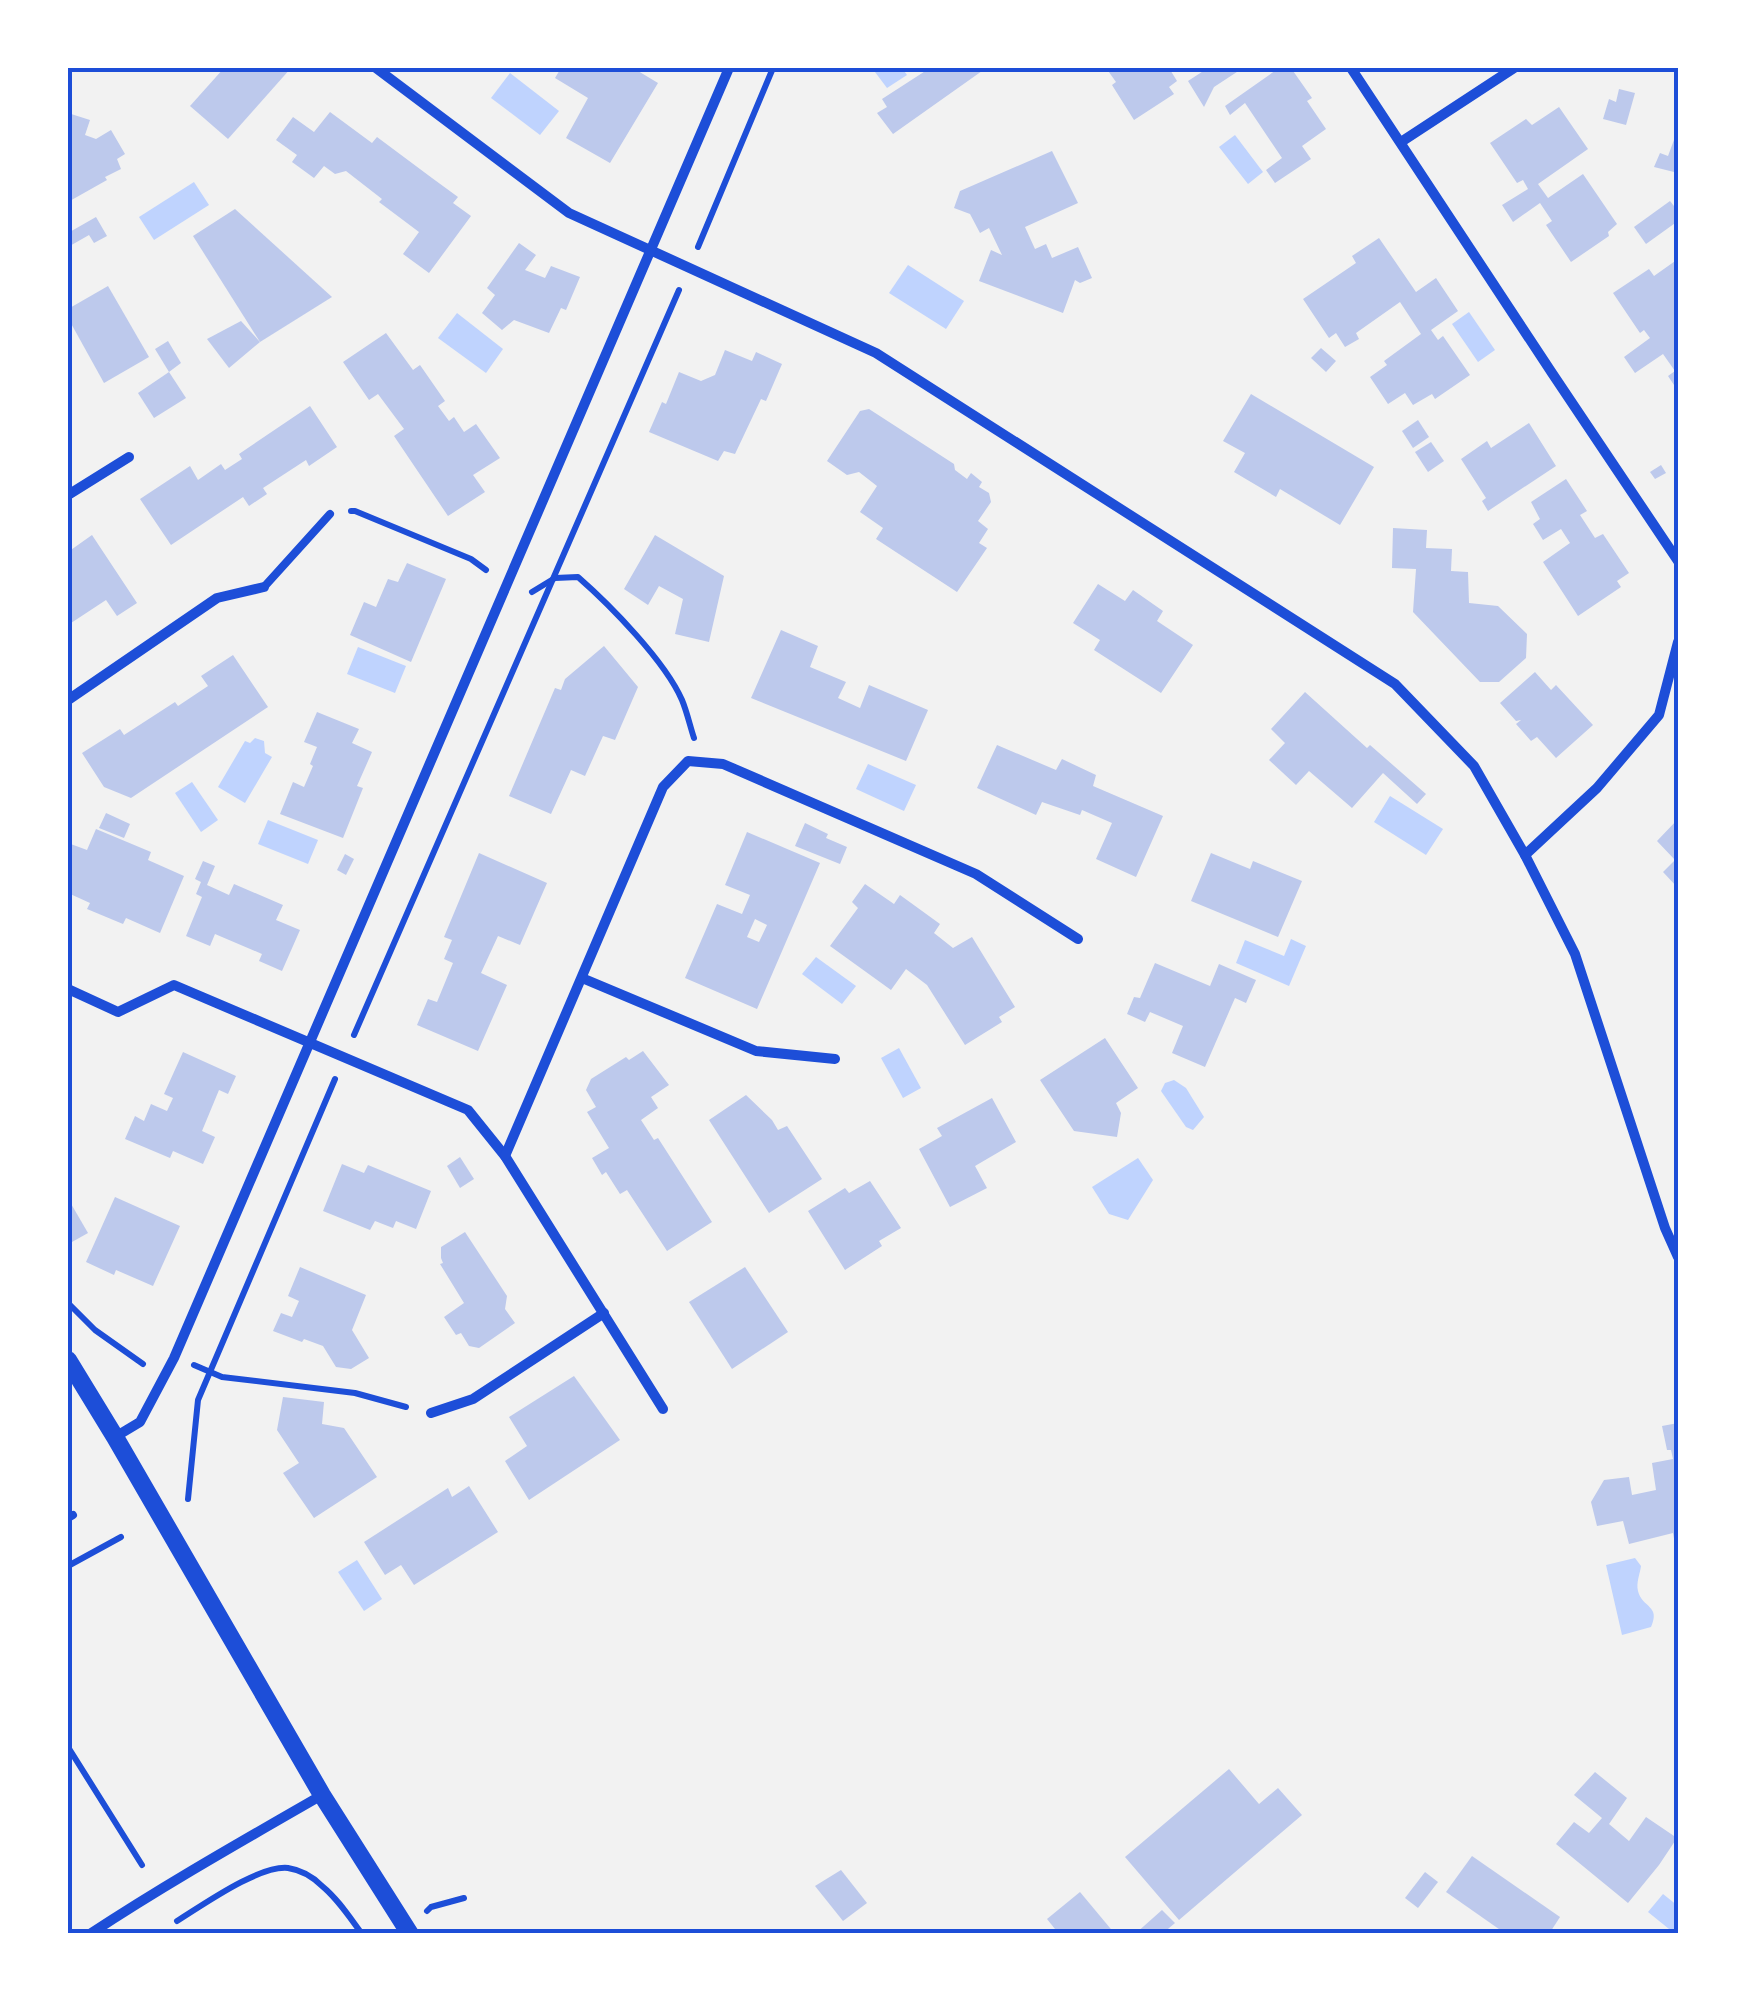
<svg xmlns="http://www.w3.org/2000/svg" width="1746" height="2001" viewBox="0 0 1746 2001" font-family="'PT Sans',sans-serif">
<rect width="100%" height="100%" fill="#f2f2f2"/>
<g fill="#bfd3fe">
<path d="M872,68H902L907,75L887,88Z"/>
<path d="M510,73L559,111L540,135L491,98Z"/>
<path d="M1235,135L1263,172L1248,184L1219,147Z"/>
<path d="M194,182L209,205L154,240L139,217Z"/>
<path d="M908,265L964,301L946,329L889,293Z"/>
<path d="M1469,312L1495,350L1478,362L1452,324Z"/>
<path d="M457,313L503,349L486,373L438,338Z"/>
<path d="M358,647L406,666L395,693L347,674Z"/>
<path d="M255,738L264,741L265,753L272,757L245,803L218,787L245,741L250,743Z"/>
<path d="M868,764L916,785L904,811L856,789Z"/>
<path d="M192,782L218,820L201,832L175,793Z"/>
<path d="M1390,796L1443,829L1426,855L1374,822Z"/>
<path d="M268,820L318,840L308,864L258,844Z"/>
<path d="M1291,939L1306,946L1289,986L1236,963L1245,940L1284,956Z"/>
<path d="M816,957L856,986L842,1004L802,974Z"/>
<path d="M899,1048L921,1088L903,1098L881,1058Z"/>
<path d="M1174,1080L1186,1088L1204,1117L1193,1130L1186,1127L1161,1091L1165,1083Z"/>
<path d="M1138,1158L1153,1180L1128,1220L1109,1214L1092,1187Z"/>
<path d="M1635,1558L1641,1566C1640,1574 1636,1582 1638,1591C1642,1608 1661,1605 1651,1627L1622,1635L1606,1565Z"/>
<path d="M357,1560L382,1599L364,1611L338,1572Z"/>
<path d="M1663,1894L1678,1906V1933H1674L1648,1912Z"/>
</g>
<g fill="#bdc9ec" fill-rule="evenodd">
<path d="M224,68H291L228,139L190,106Z"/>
<path d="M561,68H633L658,83L610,163L566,138L588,98L555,78Z"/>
<path d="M930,68H981L982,71L893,134L877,113L887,107L882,99Z"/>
<path d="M1106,68H1169L1177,81L1169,87L1174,94L1134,120L1112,85L1116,82Z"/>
<path d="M1208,68H1243L1214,87L1204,107L1188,81Z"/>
<path d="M1279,68H1291L1312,98L1307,101L1326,129L1302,146L1311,159L1275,183L1266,170L1282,158L1245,103L1230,115L1225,106Z"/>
<path d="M1619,89L1635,93L1626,125L1603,119L1609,99L1616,102Z"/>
<path d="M1559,107L1588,149L1538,184L1548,198L1583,174L1617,224L1608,232L1609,236L1571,262L1546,225L1552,221L1540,203L1513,222L1502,205L1528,189L1523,180L1517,183L1490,143L1526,119L1532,125Z"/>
<path d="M330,112L372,143L377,137L432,178L458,197L453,203L471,216L429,273L403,254L419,232L379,202L382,199L346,171L335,174L324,166L314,178L292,162L297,155L276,140L293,117L314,132Z"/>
<path d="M68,113L90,120L85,135L96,139L111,130L125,154L117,159L121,169L105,177L107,180L68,202Z"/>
<path d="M1678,129V173L1654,167L1660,153L1668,156Z"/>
<path d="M1052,151L1078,203L1025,227L1035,249L1046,244L1052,258L1078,247L1092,278L1080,283L1075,280L1063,313L979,281L991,250L1002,255L989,228L980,233L970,214L954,208L960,191Z"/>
<path d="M1670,201L1678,211V221L1646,244L1634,227Z"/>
<path d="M235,209L332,297L260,342L193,236Z"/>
<path d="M96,217L107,236L94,243L89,235L68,247V233Z"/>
<path d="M1379,238L1416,292L1436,278L1458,311L1431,330L1438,340L1443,336L1470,375L1435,399L1432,394L1413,405L1405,393L1388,404L1370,377L1387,365L1384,361L1421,334L1400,302L1356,333L1359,339L1345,347L1336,333L1329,338L1303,299L1356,263L1352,256Z"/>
<path d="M519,243L536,255L525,270L545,278L551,266L580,277L566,310L561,308L549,333L514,320L502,330L482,313L495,295L487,288Z"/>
<path d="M1678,259V320L1674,323L1678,329V391L1668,376L1675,371L1663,354L1635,373L1624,357L1650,338L1644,330L1640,333L1613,293L1649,269L1654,276Z"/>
<path d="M108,286L149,357L104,383L68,318V309Z"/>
<path d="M241,321L260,342L229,368L207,339Z"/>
<path d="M386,333L413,370L420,365L445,401L438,406L449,421L454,417L464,432L476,424L500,458L473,475L485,492L448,516L394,436L404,429L378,394L369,400L343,362Z"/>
<path d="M168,341L181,363L169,372L155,349Z"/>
<path d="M1321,348L1336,361L1326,372L1311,358Z"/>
<path d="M725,350L752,361L756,352L782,364L766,401L761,399L735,454L724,451L718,461L649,432L662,402L666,404L679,372L701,381L715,375Z"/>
<path d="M169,372L186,398L154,418L138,393Z"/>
<path d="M1251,394L1374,467L1340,525L1280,489L1276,497L1234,472L1245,453L1223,441Z"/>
<path d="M310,406L337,447L309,466L306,460L263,488L267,494L249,506L243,497L171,545L140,499L190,466L198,480L221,464L225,470L242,459L239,454Z"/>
<path d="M869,409L954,464L955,470L967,479L971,473L982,482L979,487L989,493L991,502L978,521L988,529L979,543L987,548L957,592L876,539L883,528L860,512L877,486L859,472L847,475L827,461L860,411Z"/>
<path d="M1418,420L1429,437L1413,448L1402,431Z"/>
<path d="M1529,423L1556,466L1488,511L1482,501L1486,498L1461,459L1487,441L1491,448Z"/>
<path d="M1431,442L1444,461L1428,472L1415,452Z"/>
<path d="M1661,465L1666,473L1655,479L1650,472Z"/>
<path d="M1566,479L1587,511L1580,515L1595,538L1603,534L1629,573L1617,581L1621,587L1578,616L1543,562L1570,543L1561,529L1543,540L1533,524L1540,519L1531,502Z"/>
<path d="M1393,528L1427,530L1426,548L1452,549L1451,571L1468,572L1469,603L1498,606L1527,634L1526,658L1499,682H1480L1413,612L1416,569L1392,568Z"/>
<path d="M92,535L137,603L117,616L106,600L68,625V552Z"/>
<path d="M655,535L724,576L709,642L675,634L683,599L659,586L648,605L624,589Z"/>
<path d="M407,563L446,579L411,662L350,635L364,602L376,607L388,579L398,582Z"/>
<path d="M1098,584L1125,601L1133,590L1163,611L1157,621L1193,645L1161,693L1094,650L1100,640L1073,623Z"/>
<path d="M781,630L818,646L810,667L846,682L838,698L860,708L869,685L928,710L906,761L751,698Z"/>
<path d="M604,646L638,687L615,740L603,736L585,776L571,770L551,814L509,796L555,688L561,690L565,679Z"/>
<path d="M233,655L268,707L131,798L104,787L82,753L120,729L124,735L175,702L178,706L208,686L201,676Z"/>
<path d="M1535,672L1551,690L1556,685L1593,725L1556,758L1537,737L1531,741L1516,724L1521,720L1516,721L1500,703Z"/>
<path d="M1305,692L1367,748L1370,745L1426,794L1417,804L1383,773L1352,808L1309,771L1296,785L1269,760L1285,743L1271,729Z"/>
<path d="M317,712L359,729L352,743L372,752L357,786L363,788L343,838L280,814L293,782L304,787L313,766L310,764L317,747L304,742Z"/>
<path d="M997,745L1056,770L1062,759L1096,775L1093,786L1163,816L1136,877L1096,859L1112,823L1082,810L1080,815L1042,802L1036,815L977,788Z"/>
<path d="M106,813L130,824L124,838L99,828Z"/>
<path d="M1678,819V888L1663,872L1675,860L1657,841Z"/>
<path d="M805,823L828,834L826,838L847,847L840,864L795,846Z"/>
<path d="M96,829L151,852L148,860L184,876L160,933L126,918L123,924L87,909L90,903L68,893V843L87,850Z"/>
<path d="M747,832L820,863L757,1009L685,978L717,904L742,914L750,895L725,885ZM755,919L767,925L759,942L747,937Z"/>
<path d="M479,853L547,883L520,945L498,936L481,973L507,985L478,1051L417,1025L428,999L437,1002L453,963L444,959L452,940L444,937Z"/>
<path d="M1211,853L1250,869L1253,861L1302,881L1278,937L1191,901Z"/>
<path d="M345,854L354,859L346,875L337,870Z"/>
<path d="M203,861L215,866L207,885L229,895L234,884L283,905L276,920L300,930L282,971L259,961L262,954L215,934L210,946L186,936L202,897L196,894L201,882L195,879Z"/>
<path d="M865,884L894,904L900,895L940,924L934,933L953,948L972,937L1015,1007L999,1017L1002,1022L965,1045L927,985L906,969L891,990L830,946L858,908L852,902Z"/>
<path d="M1155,963L1210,986L1219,964L1256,980L1246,1003L1235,998L1205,1067L1172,1053L1183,1026L1150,1012L1145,1022L1127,1014L1134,997L1140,998Z"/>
<path d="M1105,1038L1138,1088L1116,1103L1121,1113L1117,1137L1074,1131L1040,1080Z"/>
<path d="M643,1051L669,1085L651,1097L658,1108L641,1120L654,1140L658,1138L712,1222L667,1251L627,1190L620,1194L606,1172L602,1175L592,1158L609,1148L587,1112L596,1107L586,1090L591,1079L626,1057L629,1060Z"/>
<path d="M183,1052L236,1076L228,1094L219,1090L202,1131L215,1137L203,1164L173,1151L170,1158L125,1139L135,1116L144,1121L151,1104L167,1111L173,1098L164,1094Z"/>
<path d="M746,1095L772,1120L778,1130L787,1126L822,1179L769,1213L709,1120Z"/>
<path d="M992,1098L1016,1142L975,1166L987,1188L950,1207L919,1149L942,1136L937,1128Z"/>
<path d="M460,1157L474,1179L460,1188L447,1166Z"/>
<path d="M342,1164L364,1173L368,1165L431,1191L416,1229L396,1221L393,1228L375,1221L370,1230L323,1211Z"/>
<path d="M870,1181L901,1228L879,1241L882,1246L845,1270L808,1211L845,1188L849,1193Z"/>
<path d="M115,1197L180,1226L153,1286L116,1270L114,1275L86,1262Z"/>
<path d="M70,1202L88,1233L72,1242L68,1234V1203Z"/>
<path d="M465,1232L507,1296L505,1309L515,1323L479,1348L469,1346L461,1333L456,1335L444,1317L464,1303L440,1264L443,1263L441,1258V1247Z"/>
<path d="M300,1267L366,1295L352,1330L369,1358L351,1369L336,1367L323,1346L304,1339L302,1342L273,1331L281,1313L292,1317L299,1301L288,1296Z"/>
<path d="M745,1267L788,1332L732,1369L689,1302Z"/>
<path d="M574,1376L620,1440L529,1500L505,1461L527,1446L509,1417Z"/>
<path d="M283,1397L324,1402L322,1424L344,1428L377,1477L314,1518L283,1473L299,1463L277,1430Z"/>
<path d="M1678,1423V1550H1676L1673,1533L1629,1544L1623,1521L1597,1526L1591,1502L1604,1480L1629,1477L1632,1495L1656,1490L1652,1463L1673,1459L1671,1450H1667L1662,1426Z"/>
<path d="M469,1486L498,1532L414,1585L401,1565L385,1575L364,1542L448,1488L452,1497Z"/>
<path d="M1229,1769L1259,1804L1278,1788L1302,1815L1179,1920L1125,1857Z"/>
<path d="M1595,1772L1627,1798L1609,1824L1629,1841L1646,1817L1677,1838L1659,1865L1628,1903L1556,1844L1574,1822L1589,1833L1602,1818L1574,1795Z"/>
<path d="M1472,1856L1560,1917L1549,1934H1506L1446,1892Z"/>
<path d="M841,1870L867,1903L843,1921L815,1886Z"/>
<path d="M1425,1872L1438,1882L1418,1908L1405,1898Z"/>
<path d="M1080,1892L1115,1934H1059L1047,1919Z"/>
<path d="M1162,1910L1175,1923L1162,1934H1135Z"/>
</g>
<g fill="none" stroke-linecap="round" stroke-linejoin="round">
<g stroke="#1d4ed8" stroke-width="6">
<path d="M698,247L773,68"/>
<path d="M351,511H355L471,559L486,570"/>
<path d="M532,592L555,578L578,577C610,605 665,661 682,700C687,712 690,726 694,738"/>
<path d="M354,1035L679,290"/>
<path d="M68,1303L95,1330L143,1364"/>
<path d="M194,1365L222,1377L355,1393L406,1407"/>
<path d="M188,1499L198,1400L335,1079"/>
<path d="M68,1566L121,1537"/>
<path d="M68,1747L142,1865"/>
<path d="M427,1911L431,1907L464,1898"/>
<path d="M177,1921C203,1905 259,1865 288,1868C301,1870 313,1877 322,1886C338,1899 350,1918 362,1934"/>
</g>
<g stroke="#1d4ed8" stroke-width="8">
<path d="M264,587L330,514"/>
<path d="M68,1518L73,1515"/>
</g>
<g stroke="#1d4ed8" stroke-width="10">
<path d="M376,68L569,213L876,353L1395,684L1474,766L1525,855L1575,954L1665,1228L1678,1257"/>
<path d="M1351,68L1552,373L1678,561"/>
<path d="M1401,142L1514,68"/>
<path d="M68,495L129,457"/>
<path d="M68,700L217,598L264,587"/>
<path d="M1525,855L1597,788L1659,715L1678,642"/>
<path d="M582,978L756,1051L835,1059"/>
<path d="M68,989L118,1012L174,985L468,1110L505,1156L663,1409"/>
<path d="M505,1156L663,787L688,761L723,764L976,874L1078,939"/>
<path d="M431,1413L473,1399L604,1313"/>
<path d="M115,1437L140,1422L174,1358L729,68"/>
<path d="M90,1934C166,1884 244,1840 322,1795"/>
</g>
<path stroke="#1d4ed8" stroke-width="18" d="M68,1360L115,1437L322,1795L410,1934"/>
</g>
<rect width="1746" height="2001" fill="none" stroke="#ffffff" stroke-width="140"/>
<rect x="70" y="70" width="1606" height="1861" fill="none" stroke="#1d4ed8" stroke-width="4"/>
</svg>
